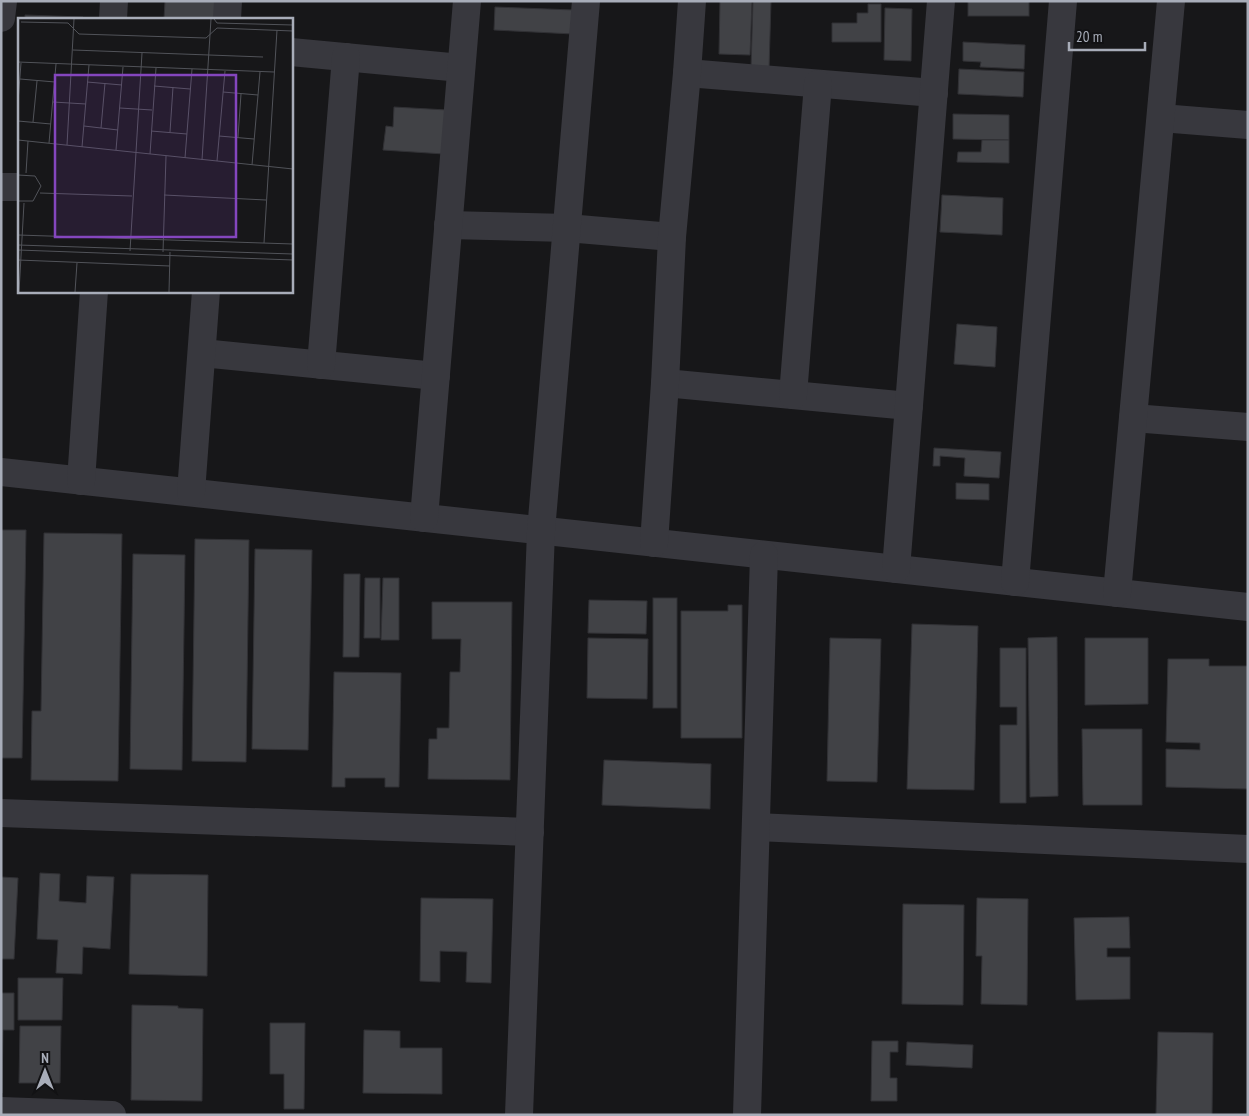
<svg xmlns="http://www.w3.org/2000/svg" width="1249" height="1116" viewBox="0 0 1249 1116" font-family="'PT Sans Narrow',sans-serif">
<rect width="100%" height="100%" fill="#171719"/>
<g fill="#414246" stroke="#313135">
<path d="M165,1H215V19H164Z"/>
<path d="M720,1H752L750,55L719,54Z"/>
<path d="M753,1H771L769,69H751Z"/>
<rect x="968" y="1" width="61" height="15"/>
<path d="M868,4H881V42H832V23H857V13H868Z"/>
<path d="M495,7L574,10L573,34L494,30Z"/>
<path d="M885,8L912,9L911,61L884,60Z"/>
<path d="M25,15L83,17V19H25Z"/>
<path d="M963,42L1025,45L1024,69L980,67L981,62L963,61Z"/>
<path d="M959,69L1024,72L1023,97L958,94Z"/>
<path d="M394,107L447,110L444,154L383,150L386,126L393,127Z"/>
<path d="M953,114L1009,115V140L953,139Z"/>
<path d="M982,140H1009V163L957,162L958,152H981Z"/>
<path d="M942,195L1003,198L1002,235L940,232Z"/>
<path d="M957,324L997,327L995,367L954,364Z"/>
<path d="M934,448L1001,452L999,478L964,476L965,458L940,456V466H933Z"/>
<path d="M956,483L989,484V500L956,499Z"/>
<path d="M1,530H26L22,758H1Z"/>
<path d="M44,533L122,534L118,781L31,780L32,711H41Z"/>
<path d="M195,539L249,540L246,762L192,761Z"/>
<path d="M255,549L312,550L308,750L252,749Z"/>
<path d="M133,554L185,555L182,770L130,769Z"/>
<path d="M344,574H360L359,657H343Z"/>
<path d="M365,578H380V638H364Z"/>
<path d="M383,578H399V640H381Z"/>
<rect x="653" y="598" width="24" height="110"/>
<path d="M589,600L647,601L646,634L588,633Z"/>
<path d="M432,602H512L510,780L428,779L429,739H437V728H449L450,672H460L461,639H432Z"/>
<path d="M728,605H742V738H681V611H728Z"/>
<path d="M912,624L978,626L974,790L907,789Z"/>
<path d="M1057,637L1058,796L1030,797L1028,638Z"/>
<path d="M588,638L648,639L647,699L587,698Z"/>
<path d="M830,638L881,639L877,782L827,781Z"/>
<path d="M1085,638H1148V704L1085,705Z"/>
<path d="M1000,648H1026V803H1000V725H1017V707H1000Z"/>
<path d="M1168,659H1209V666H1248V789L1166,787V749L1200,750V743L1166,742Z"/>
<path d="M334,672L401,673L399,787H385V778H345V787H332Z"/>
<path d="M1082,729H1142V805H1083Z"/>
<path d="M604,760L711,764L710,809L602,805Z"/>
<path d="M40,873L60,874L59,901L86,903L87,876L114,877L110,949L83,947L82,974L56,973L58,940L37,939Z"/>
<path d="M131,874L208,875L207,976L129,974Z"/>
<path d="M1,877L18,878L14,959H1Z"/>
<path d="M421,898L493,899L491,983L466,982L467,952L440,951V982L420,981Z"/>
<path d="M977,898L1028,899L1027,1005L981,1004L982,956H976Z"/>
<path d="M903,904L964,905L963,1005L902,1004Z"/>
<path d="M1129,917L1130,948H1107V957H1130V999L1076,1000L1074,918Z"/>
<path d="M18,978H63L62,1020H18Z"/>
<path d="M1,993H14V1030H3L2,1093Z"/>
<path d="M132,1005L178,1006V1008L203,1009L202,1101L131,1100Z"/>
<path d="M270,1023H305L304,1109H284V1074H270Z"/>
<path d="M20,1026H61L60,1083H19Z"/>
<path d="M364,1030L400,1031V1048H442V1094L363,1093Z"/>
<path d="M1158,1032L1213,1033L1212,1115H1156Z"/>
<path d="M872,1041H898V1052H890V1078H897V1101H871Z"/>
<path d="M907,1042L973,1045L972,1068L906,1065Z"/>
</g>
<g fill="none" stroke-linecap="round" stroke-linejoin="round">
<g stroke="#38383e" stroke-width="28">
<path d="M1,18L3,1"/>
<path d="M113,19L114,1"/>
<path d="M227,19L228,1"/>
<path d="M291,52L461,68"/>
<path d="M687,73L934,93"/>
<path d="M1161,118L1248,125"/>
<path d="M1,187H19"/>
<path d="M448,225L567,228L672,237"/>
<path d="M202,353L436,376"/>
<path d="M321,365L346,57"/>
<path d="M665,383L909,406"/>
<path d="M793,395L818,84"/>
<path d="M1133,418L1248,427"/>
<path d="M1,472L1248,607"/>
<path d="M81,481L94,291"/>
<path d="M191,492L206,291"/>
<path d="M424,518L467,1"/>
<path d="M654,543L665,383L672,237L687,73L692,1"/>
<path d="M896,569L941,1"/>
<path d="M1015,582L1063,1"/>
<path d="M1117,593L1171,1"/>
<path d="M1,813L530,832"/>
<path d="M756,827L1248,849"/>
<path d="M1,1111L112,1115"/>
<path d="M519,1115L541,531L586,1"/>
<path d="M747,1115L764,555"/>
</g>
</g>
<g transform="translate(18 18)">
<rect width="275" height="275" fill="#171719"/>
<path fill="none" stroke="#515359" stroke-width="1" d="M196,1L199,5L275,7M3,4L50,5L61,16L188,20L199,10L275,13M55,32L245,39M0,44L256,54M2,61L37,64M69,64L104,67M136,68L172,71M205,74L240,77M0,84L3,45M35,84L68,86M102,90L134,92M0,103L33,106M15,104L19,63M66,108L100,112M83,110L87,65M133,113L169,116M152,114L155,69M201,118L236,121M220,119L223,76M0,122L275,151M31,125L38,46M49,127L56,1M64,129L71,47M98,132L105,49M132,136L138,50M167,140L174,51M184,142L193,1M199,143L207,53M234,147L242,54M8,155L10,123M0,157L17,158L23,168L15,183H0M22,175L114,178M146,177L248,182M0,217L275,226M246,225L259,12M0,227L275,236M0,232L275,242M112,233L124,35M145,234L148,138M0,242L152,248M1,274L6,185M57,274L59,245M151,274L152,234"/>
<path fill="#8446be" fill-opacity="0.15" stroke="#8446be" stroke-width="2.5" d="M37,57H218V219H37Z"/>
<rect width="275" height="275" fill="none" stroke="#a8adb9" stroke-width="2.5"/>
</g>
<rect width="1249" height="1116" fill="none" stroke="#a8adb9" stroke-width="5"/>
<g transform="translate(45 1071)" stroke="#121214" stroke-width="4" paint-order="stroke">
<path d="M0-4L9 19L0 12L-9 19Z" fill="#a8adb9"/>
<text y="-8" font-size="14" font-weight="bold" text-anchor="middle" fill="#a8adb9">N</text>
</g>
<path d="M1069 42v8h76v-8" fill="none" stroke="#a8adb9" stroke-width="2.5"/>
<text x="1076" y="42" font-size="15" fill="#a8adb9" stroke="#121214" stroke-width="4" paint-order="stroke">20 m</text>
</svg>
